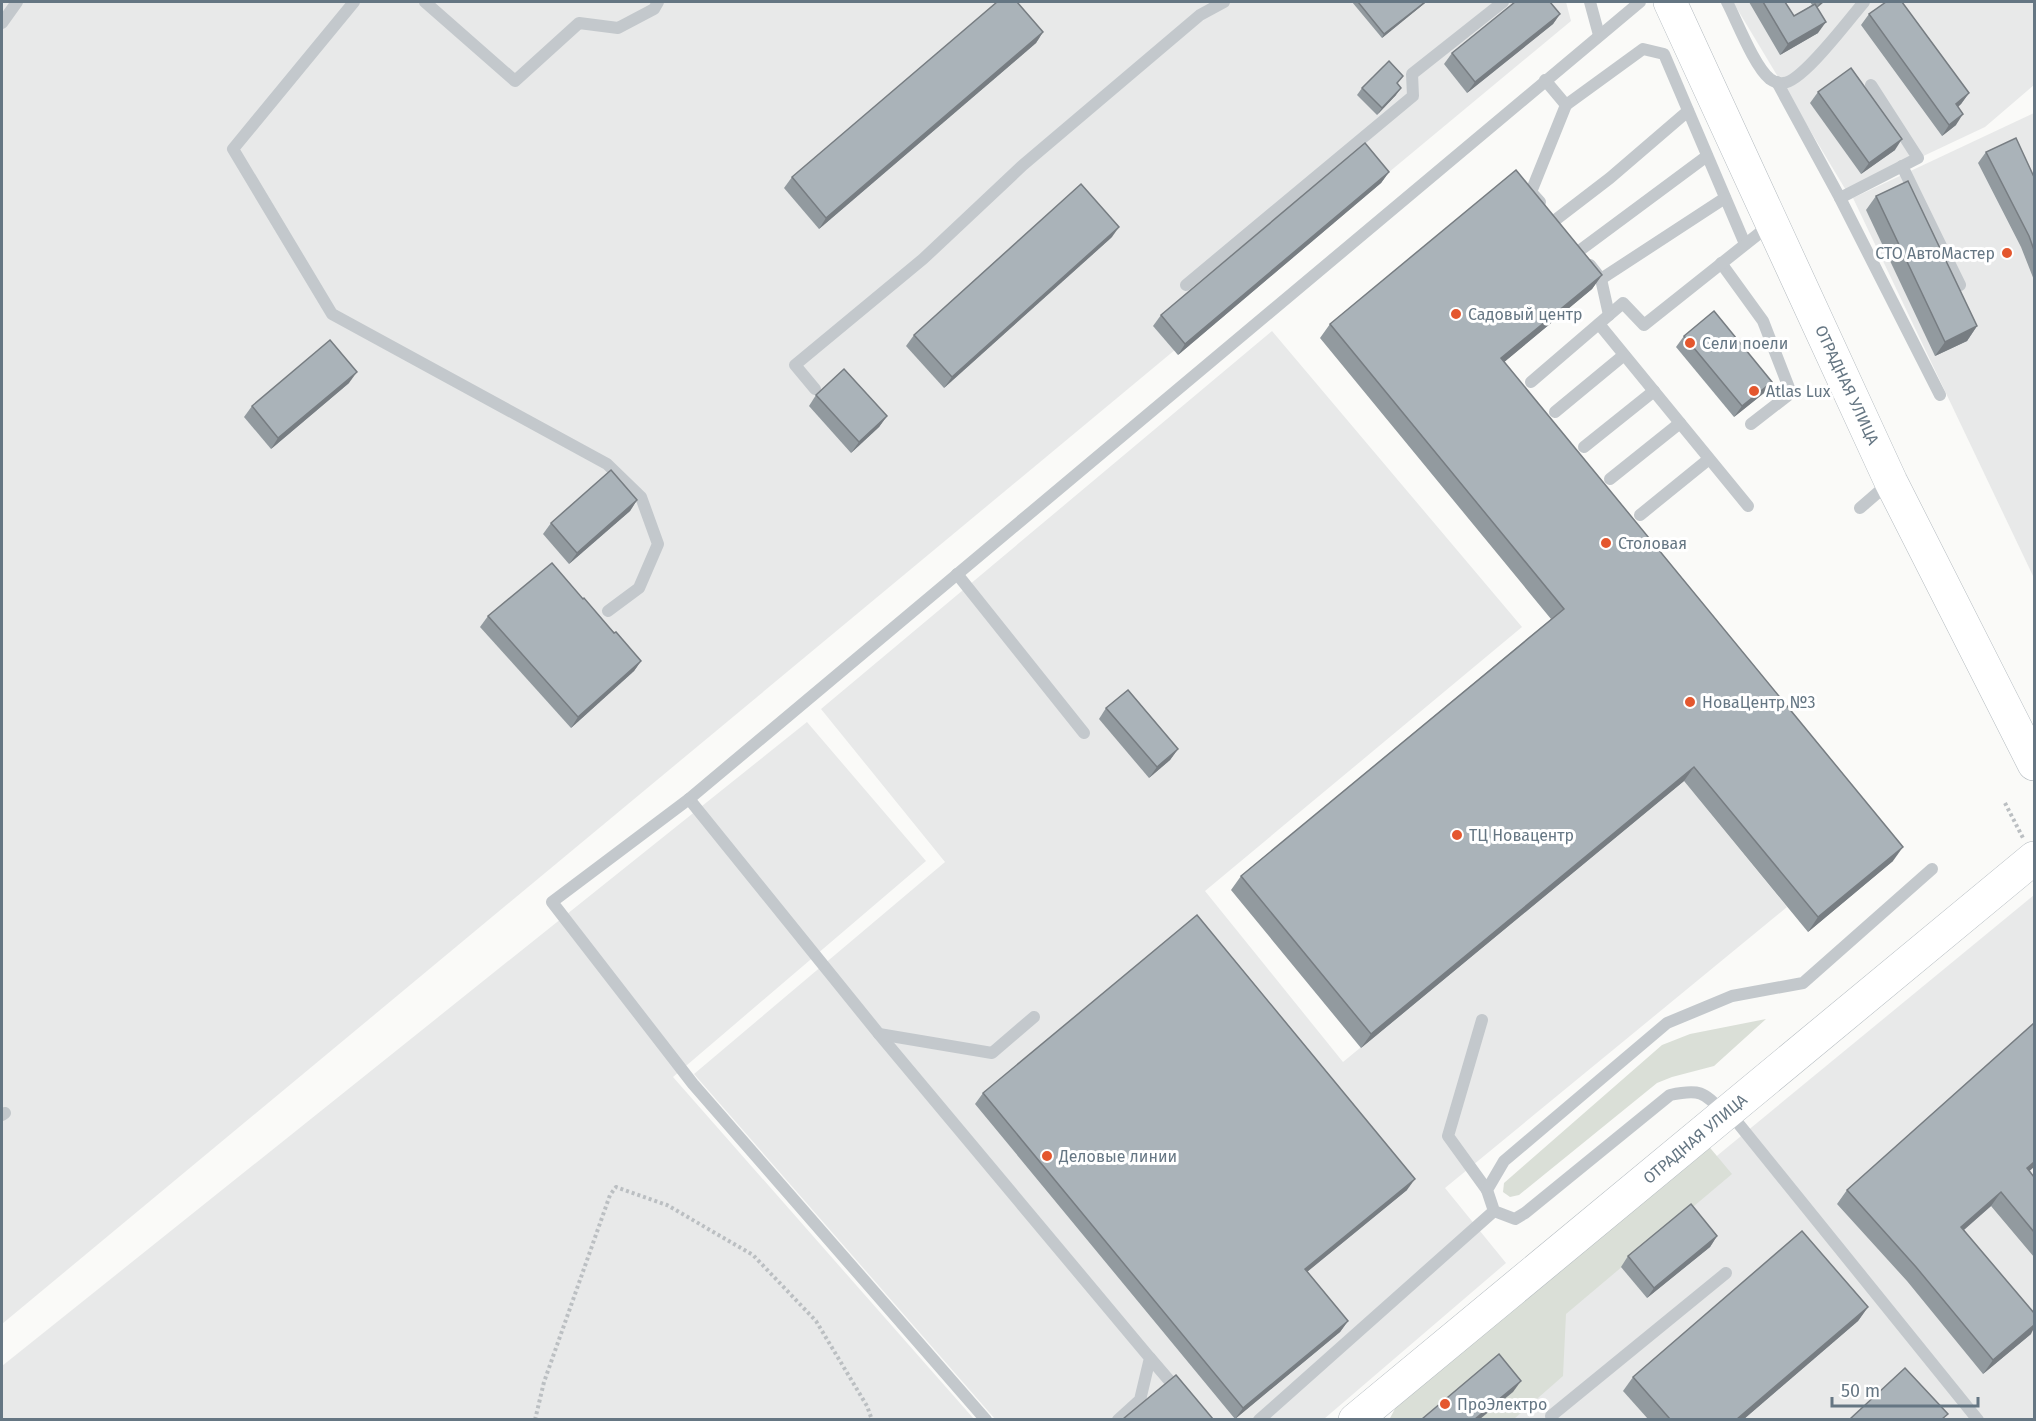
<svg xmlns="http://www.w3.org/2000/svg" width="2036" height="1421" viewBox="0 0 2036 1421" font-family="'Fira Sans',sans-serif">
<rect width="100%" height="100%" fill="#fafaf8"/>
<g fill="#e8e9e9">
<path d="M2,2H1566L1571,21L2,1324Z"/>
<path d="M1733,2H2034V85L1985,127L1847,192Z"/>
<path d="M2034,113V578L1853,198Z"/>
<path d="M1272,331L1522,627L1205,891L1343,1062L1684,781L1787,907L1445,1188L1506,1263L1324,1419H995L694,1074L945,862L821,709Z"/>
<path d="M807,722L926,861L673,1077L974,1419L2,1420V1366Z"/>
<path d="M2034,895V1419H1397Z"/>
</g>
<g fill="#dadfd7">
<path d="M1766,1019L1714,1066L1672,1077L1657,1083L1519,1195L1510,1197L1503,1192L1504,1183L1662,1045L1690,1034Z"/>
<path d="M1706,1143L1732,1174L1566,1314L1563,1376L1514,1419L1389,1420L1398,1403Z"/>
</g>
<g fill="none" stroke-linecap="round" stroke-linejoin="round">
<g stroke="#b3babf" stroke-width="34">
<g id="secondary">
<path d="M1670,2L1891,482L2034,764"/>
<path d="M1355,1420L2034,858"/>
</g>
</g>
<g stroke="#bbbfc2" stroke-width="4" stroke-dasharray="3 3" stroke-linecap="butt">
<path d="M2005,803L2023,838"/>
<path d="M535,1420L544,1382L610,1195L616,1187L667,1205L753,1255L816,1321L867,1406L872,1420"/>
</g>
<g stroke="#c3c8cc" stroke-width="12">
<path d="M354,2L233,149L332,314L607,464L641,497L658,544L639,588L608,611"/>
<path d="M425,2L515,81L579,23L618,28L654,9L658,2"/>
<path d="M1590,2L1599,35"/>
<path d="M1727,2C1737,21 1754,66 1770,79C1773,81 1779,84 1783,83C1802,83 1850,18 1864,2"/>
<path d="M2,23L17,2"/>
<path d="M1777,82L1840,198L1918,158L1871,85"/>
<path d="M1566,105L1643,49L1664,54L1745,244"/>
<path d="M1902,166L1960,285"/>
<path d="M1840,198L1940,395"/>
<path d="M1540,202L1531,192L1566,105L1545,80"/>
<path d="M1554,221L1610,178L1688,111"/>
<path d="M1579,251L1707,156"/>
<path d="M1721,263L1763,321L1791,393L1751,424"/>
<path d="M1590,265L1601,279L1609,315"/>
<path d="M1601,279L1725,198"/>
<path d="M1186,285L1413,96L1412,74L1503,2"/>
<path d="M1599,324L1748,506"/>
<path d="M1531,382L1623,303L1644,325L1771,224"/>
<path d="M815,389L795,365L923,259L1023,165L1200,15L1224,2"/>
<path d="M1555,412L1624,355"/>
<path d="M1584,447L1654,391"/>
<path d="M1610,479L1680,423"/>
<path d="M1860,508L1890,482"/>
<path d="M1640,515L1709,459"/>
<path d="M957,574L1084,733"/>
<path d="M689,799L879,1034L1150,1358L1140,1400L1118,1420"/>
<path d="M1482,1020L1448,1136L1487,1190"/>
<path d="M879,1034L992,1053L1034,1017"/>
<path d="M1729,1112L1978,1420"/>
<path d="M1723,1113C1705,1091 1698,1089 1670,1095L1525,1213L1515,1219L1494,1211L1487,1190L1504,1161L1667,1023L1732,996L1803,983L1932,869"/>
<path d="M2,1115L5,1113"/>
<path d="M1150,1358L1180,1393"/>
<path d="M1551,1416L1726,1273"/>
<path d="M986,1420L693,1084L552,902L689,799L1640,2"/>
<path d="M1259,1420L1494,1211"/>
</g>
<use href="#secondary" stroke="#fff" stroke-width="33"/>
</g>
<g fill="#929a9f">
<path d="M1352,2H1426L1382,38Z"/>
<path d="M1749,2H1785L1794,16L1812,5L1810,2H1824L1817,8L1818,33L1780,55Z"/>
<path d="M1560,14L1553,24L1467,93L1444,64L1452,53Z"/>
<path d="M1869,14L1969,93L1961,104L1958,107L1956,125L1942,136L1861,25Z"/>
<path d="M1043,32L1036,43L819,229L784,188L792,177Z"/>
<path d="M1398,84L1396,95L1377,115L1357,95L1362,88Z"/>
<path d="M1818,92L1895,150L1861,174L1810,103Z"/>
<path d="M1986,152L2034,177V280L2021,247L1978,163Z"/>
<path d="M1389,172L1381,183L1178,355L1153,326L1161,315Z"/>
<path d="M1876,196L1977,326L1967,341L1935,356L1866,210Z"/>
<path d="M1112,237L944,388L906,346L914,335Z"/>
<path d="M1602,275L1592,289L1504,362L1893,861L1808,932L1684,781L1361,1048L1231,890L1241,876L1551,619L1320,338L1330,324Z"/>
<path d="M1684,336L1772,382L1764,393L1734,417L1676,347Z"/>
<path d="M349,383L271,449L244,417L252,406Z"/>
<path d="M816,395L887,416L879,427L851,453L809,406Z"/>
<path d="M637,500L630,511L569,564L543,534L551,523Z"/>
<path d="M583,599L641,661L634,671L571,728L480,627L488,616Z"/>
<path d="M1106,708L1178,749L1170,760L1149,778L1099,719Z"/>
<path d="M983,1093L1407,1190L1307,1272L1348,1321L1340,1332L1235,1419L975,1104Z"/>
<path d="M2030,1171L2034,1177V1257L1991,1206L1964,1230L2031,1334L1983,1374L1907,1281L1837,1204L1847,1190Z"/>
<path d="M1717,1236L1710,1247L1647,1298L1621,1267L1628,1256Z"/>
<path d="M1868,1307L1858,1321L1744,1419H1648L1623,1391L1633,1377Z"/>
</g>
<g fill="#777d82">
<path d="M1425,2H1426L1425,3L1382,38L1384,34Z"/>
<path d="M1821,2H1824L1815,9Z"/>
<path d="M1560,14L1553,24L1467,93L1475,82Z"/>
<path d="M1826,22L1818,33L1780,55L1788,44Z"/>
<path d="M1043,32L1036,43L819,229L826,218Z"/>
<path d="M1401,88L1396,95L1377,115L1382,108Z"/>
<path d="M1969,93L1961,104L1948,115L1956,104Z"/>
<path d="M1963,114L1956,125L1942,136L1949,125Z"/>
<path d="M1902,139L1895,150L1861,174L1869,163Z"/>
<path d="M1389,172L1381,183L1178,355L1185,344Z"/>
<path d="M1119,227L1112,237L944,388L952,377Z"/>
<path d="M1602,275L1592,289L1491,373L1501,358Z"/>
<path d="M1977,326L1967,341L1935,356L1945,342Z"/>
<path d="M357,372L349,383L271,449L278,438Z"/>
<path d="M1772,382L1764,393L1734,417L1742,406Z"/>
<path d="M887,416L879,427L851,453L859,442Z"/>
<path d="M637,500L630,511L569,564L577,553Z"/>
<path d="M641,661L634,671L571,728L578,717Z"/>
<path d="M1178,749L1170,760L1149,778L1157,767Z"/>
<path d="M1694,767L1684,781L1361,1048L1371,1034Z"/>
<path d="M1903,847L1893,861L1808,932L1818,917Z"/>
<path d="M2034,1162V1167L2017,1182L2027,1168Z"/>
<path d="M1415,1179L1407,1190L1297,1280L1305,1269Z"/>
<path d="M2001,1192L1991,1206L1951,1241L1961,1227Z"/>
<path d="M1717,1236L1710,1247L1647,1298L1654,1288Z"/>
<path d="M1868,1307L1858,1321L1744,1419H1737Z"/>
<path d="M1348,1321L1340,1332L1235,1419L1243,1408Z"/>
<path d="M2034,1325V1328L2031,1334L1983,1374L1993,1360Z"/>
<path d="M1521,1381L1513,1392L1480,1419H1475Z"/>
</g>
<g fill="#aab3b9" stroke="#777d82" stroke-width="1.5">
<path d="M997,2H1017L1043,32L826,218L792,177Z"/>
<path d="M1358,2H1425L1384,34Z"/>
<path d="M1515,2H1550L1560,14L1475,82L1452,53Z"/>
<path d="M1763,2H1785L1794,16L1815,4L1826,22L1788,44Z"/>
<path d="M1886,2H1902L1969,93L1956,104L1963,114L1949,125L1869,14Z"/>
<path d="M1389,61L1403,76L1397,83L1401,88L1382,108L1362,88Z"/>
<path d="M1851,68L1902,139L1869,163L1818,92Z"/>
<path d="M2016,138L2034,177V250L2029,236L1986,152Z"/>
<path d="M1365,143L1389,172L1185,344L1161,315Z"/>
<path d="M1516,170L1602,275L1501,358L1903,847L1818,917L1694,767L1371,1034L1241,876L1564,609L1330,324Z"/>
<path d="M1908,181L1977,326L1945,342L1876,196Z"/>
<path d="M1081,184L1119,227L952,377L914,335Z"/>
<path d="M1714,311L1772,382L1742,406L1684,336Z"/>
<path d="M330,340L357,372L278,438L252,406Z"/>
<path d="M844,369L887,416L859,442L816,395Z"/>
<path d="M611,470L637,500L577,553L551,523Z"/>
<path d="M552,563L583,599L584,598L614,633L616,632L641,661L578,717L488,616Z"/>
<path d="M1128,690L1178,749L1157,767L1106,708Z"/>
<path d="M1197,915L1415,1179L1305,1269L1348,1321L1243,1408L983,1093Z"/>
<path d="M2034,1023V1162L2027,1168L2034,1177V1232L2001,1192L1961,1227L2034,1313V1325L1993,1360L1916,1267L1847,1190Z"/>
<path d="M1691,1204L1717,1236L1654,1288L1628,1256Z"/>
<path d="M1802,1231L1868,1307L1737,1419H1670L1633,1377Z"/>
<path d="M1499,1354L1521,1381L1475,1419H1422Z"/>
<path d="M1905,1368L1948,1414L1942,1419H1850Z"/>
<path d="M1176,1375L1213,1419H1123Z"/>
</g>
<g fill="#e4572e" stroke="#fff" stroke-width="2">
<circle cx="2007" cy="253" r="6"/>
<circle cx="1456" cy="314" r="6"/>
<circle cx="1690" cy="343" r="6"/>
<circle cx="1754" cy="391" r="6"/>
<circle cx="1606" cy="543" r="6"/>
<circle cx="1690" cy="702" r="6"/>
<circle cx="1457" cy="835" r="6"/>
<circle cx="1047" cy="1156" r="6"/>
<circle cx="1445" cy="1404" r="6"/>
</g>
<g text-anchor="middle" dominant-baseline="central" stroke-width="6" stroke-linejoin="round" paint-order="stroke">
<g font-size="16" fill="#657683" stroke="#fff" text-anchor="start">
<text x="1995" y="253" text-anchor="end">СТО АвтоМастер</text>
<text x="1468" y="314">Садовый центр</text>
<text x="1702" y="343">Сели поели</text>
<text x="1766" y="391">Atlas Lux</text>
<text x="1618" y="543">Столовая</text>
<text x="1702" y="702">НоваЦентр №3</text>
<text x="1469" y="835">ТЦ Новацентр</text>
<text x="1059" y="1156">Деловые линии</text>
<text x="1457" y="1404">ПроЭлектро</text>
</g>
<g font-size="16" fill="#657683" stroke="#fff">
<text transform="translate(1847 385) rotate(65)">ОТРАДНАЯ УЛИЦА</text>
<text transform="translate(1695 1139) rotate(-40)">ОТРАДНАЯ УЛИЦА</text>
</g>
</g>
<rect width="2036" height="1421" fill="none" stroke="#657683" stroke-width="6"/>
<path d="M1832 1397v9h146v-9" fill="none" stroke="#657683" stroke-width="3"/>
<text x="1841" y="1397" font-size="18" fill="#657683" stroke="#ffffff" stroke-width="4.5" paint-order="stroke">50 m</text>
</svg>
